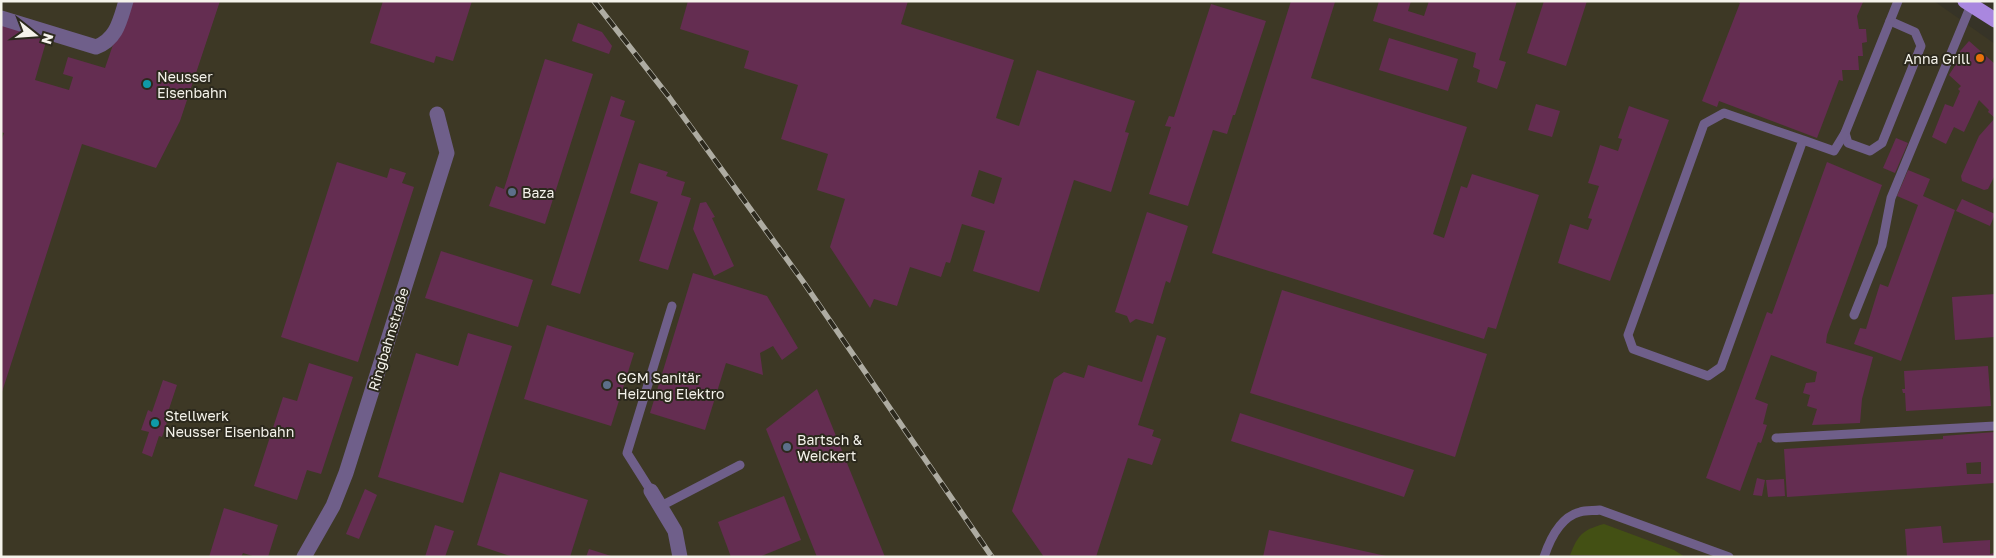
<svg xmlns="http://www.w3.org/2000/svg" width="1996" height="558" viewBox="0 0 1996 558" font-family="'Golos Text',sans-serif">
<rect width="100%" height="100%" fill="#363327"/>
<path fill="#3d3825" d="M1,1H1934L1995,44V557H1Z"/>
<path fill="#435014" d="M1604,524L1674,550L1685,557L1570,555C1578,535 1582,530 1604,524Z"/>
<g fill="#642d51" fill-rule="evenodd">
<path d="M128,1H220L180,121L156,168L82,144L1,395V142L4,133L1,132V20L48,35L35,80L69,90L73,77L63,74L68,57L105,68Z"/>
<path d="M383,1H472L453,61L436,56L434,63L370,43Z"/>
<path d="M688,1H908L901,24L1014,60L996,118L1019,126L1037,70L1135,101L1125,132L1129,133L1111,192L1074,180L1039,292L973,271L985,231L962,224L950,263L946,262L941,277L910,267L897,306L874,299L870,308L830,247L845,199L817,190L828,154L781,139L798,85L744,68L749,51L680,29ZM979,170L1002,178L994,204L971,196Z"/>
<path d="M1291,1L1335,2L1311,78L1467,127L1433,234L1444,238L1461,186L1467,188L1472,174L1539,195L1496,329L1488,327L1484,339L1212,253Z"/>
<path d="M1379,1H1411L1408,11L1424,16L1429,1H1517L1499,60L1506,62L1497,89L1477,82L1480,70L1473,67L1476,53L1373,21Z"/>
<path d="M1544,1H1587L1566,66L1527,53Z"/>
<path d="M1736,1L1863,2L1857,16L1859,29H1866L1867,42L1862,43L1863,56H1858L1859,70H1842L1843,81L1839,80L1817,138L1719,101L1717,107L1702,101L1740,3Z"/>
<path d="M1211,4L1266,21L1235,115H1233L1227,134L1213,130L1188,206L1149,194L1171,127L1165,126L1169,116L1174,117Z"/>
<path d="M578,23L602,32L612,46L609,54L572,41Z"/>
<path d="M1389,38L1458,59L1448,91L1379,70Z"/>
<path d="M1969,41L1995,64V118L1988,112L1989,110L1979,100L1964,132L1954,127L1946,144L1932,137L1945,104L1953,107L1960,91L1958,89L1961,86L1949,75L1958,61L1955,57Z"/>
<path d="M545,59L593,74L545,224L489,206L496,186L504,189Z"/>
<path d="M611,96L625,101L620,116L635,121L580,294L551,285Z"/>
<path d="M1536,104L1560,111L1552,137L1528,130Z"/>
<path d="M1629,106L1669,120L1610,281L1558,263L1570,224L1588,230L1592,219L1588,218L1599,186L1588,183L1595,162L1600,145L1618,151L1622,139L1618,138Z"/>
<path d="M1995,118V175L1988,189L1984,190L1962,181L1961,176L1979,136Z"/>
<path d="M1896,138L1908,143L1895,173L1883,168Z"/>
<path d="M337,162L387,178L390,168L406,173L402,183L414,187L358,362L281,337Z"/>
<path d="M1827,162L1882,185L1827,335L1826,343L1873,357L1862,399L1860,423L1812,425L1817,409L1807,406L1810,395L1803,393L1806,383L1815,382L1817,372L1771,355L1755,399L1768,404L1763,424L1767,425L1761,443L1758,442L1740,491L1706,478L1767,312L1772,314Z"/>
<path d="M639,163L668,172L666,176L685,182L681,195L691,198L668,270L639,261L658,202L630,193Z"/>
<path d="M1908,170L1930,179L1923,196L1955,210L1901,361L1854,344L1860,328L1866,329L1880,284L1888,287L1918,205L1897,196Z"/>
<path d="M1962,199L1995,214L1990,226L1956,211Z"/>
<path d="M706,202L715,217L712,218L734,266L714,276L693,229L700,203Z"/>
<path d="M1147,212L1188,226L1170,283L1166,281L1153,324L1136,319L1130,323L1127,316L1115,312Z"/>
<path d="M441,251L533,280L518,327L425,298Z"/>
<path d="M693,273L767,296L798,348L782,360L773,346L760,353L763,375L726,363L705,430L650,413Z"/>
<path d="M1282,290L1487,354L1455,457L1250,393Z"/>
<path d="M1995,294V337L1955,340L1952,297Z"/>
<path d="M547,325L634,353L611,426L524,399Z"/>
<path d="M468,333L512,346L463,503L378,477L416,353L458,366Z"/>
<path d="M1157,335L1166,338L1138,425L1154,430L1152,436L1161,439L1152,465L1128,458L1096,557H1044L1012,511L1054,379L1064,372L1084,378L1088,365L1142,382Z"/>
<path d="M309,363L353,377L321,474L307,470L297,500L254,486L283,397L297,401Z"/>
<path d="M1988,366L1991,406L1906,411L1905,393H1903L1902,389H1905L1904,371Z"/>
<path d="M163,380L177,385L167,415L169,416L162,437L159,436L152,457L142,453L149,432L141,430L148,410L152,412Z"/>
<path d="M817,389L885,557H817L766,429Z"/>
<path d="M1240,413L1414,470L1404,497L1231,441Z"/>
<path d="M1995,432V483L1787,497L1784,449L1943,439V436ZM1981,462V474H1967L1966,463Z"/>
<path d="M500,472L588,500L570,557H513L477,545Z"/>
<path d="M1757,478L1765,480L1762,496L1753,495Z"/>
<path d="M1784,479L1785,496L1768,497L1766,480Z"/>
<path d="M365,489L377,495L359,539L346,534Z"/>
<path d="M784,496L801,540L759,557H731L718,522Z"/>
<path d="M224,508L278,525L268,557H256L243,553L241,557H209Z"/>
<path d="M435,525L454,531L445,557H425Z"/>
<path d="M1941,526L1943,543L1990,540V554L1995,553V557H1907L1905,529Z"/>
<path d="M1269,530L1386,556V557H1263Z"/>
<path d="M589,549L611,556V557H586Z"/>
</g>
<g fill="none" stroke-linecap="round" stroke-linejoin="round">
<g stroke="#6f5f8a" stroke-width="9">
<path d="M1845,133L1848,143L1870,151L1882,143L1921,46L1915,32L1890,21"/>
<path d="M1803,140L1724,113L1704,124L1628,335L1633,349L1708,376L1721,367L1803,140L1834,151L1845,133L1898,1"/>
<path d="M1854,315L1882,245L1891,198L1971,5"/>
<path d="M1776,438L1995,426"/>
<path d="M651,491L627,453L672,306"/>
<path d="M661,506L740,465"/>
<path d="M1544,557C1550,539 1560,517 1580,512C1586,510 1594,511 1600,510L1729,557"/>
</g>
<g stroke="#6f5f8a" stroke-width="15">
<path d="M1,18L96,47C117,39 120,20 126,1"/>
<path d="M651,491L675,531L680,557"/>
<path d="M304,557L333,506L346,473L447,153L437,114"/>
</g>
<path stroke="#a987df" stroke-width="15" d="M1965,1L1995,20"/>
<g stroke="#aeaca2" stroke-width="5.5">
<path id="rail" d="M594,1L669,97L802,280L992,557"/>
</g>
<use href="#rail" stroke="#2c291d" stroke-width="4" stroke-dasharray="11" stroke-linecap="butt"/>
</g>
<circle fill="#e8710a" stroke="#2c291d" stroke-width="2" cx="1980" cy="58" r="5"/>
<g fill="#0f9aa8" stroke="#2c291d" stroke-width="2">
<circle cx="147" cy="84" r="5"/>
<circle cx="155" cy="423" r="5"/>
</g>
<g fill="#5c6f8a" stroke="#2c291d" stroke-width="2">
<circle cx="512" cy="192" r="5"/>
<circle cx="607" cy="385" r="5"/>
<circle cx="787" cy="447" r="5"/>
</g>
<g text-anchor="middle" dominant-baseline="central" stroke-width="4" stroke-linejoin="round" paint-order="stroke">
<g font-size="14" fill="#f5f3eb" stroke="#2c291d" text-anchor="start">
<text x="1970" y="58" text-anchor="end">Anna Grill</text>
<text x="157" y="76">Neusser<tspan x="157" dy="16">Eisenbahn</tspan></text>
<text x="522" y="192">Baza</text>
<text x="617" y="377">GGM Sanitär<tspan x="617" dy="16">Heizung Elektro</tspan></text>
<text x="165" y="415">Stellwerk<tspan x="165" dy="16">Neusser Eisenbahn</tspan></text>
<text x="797" y="439">Bartsch &amp;<tspan x="797" dy="16">Weickert</tspan></text>
</g>
<g font-size="14" fill="#f5f3eb" stroke="#2c291d">
<text transform="translate(388 339) rotate(-73)">Ringbahnstraße</text>
</g>
</g>
<rect width="1996" height="558" fill="none" stroke="#f5f3eb" stroke-width="5"/>
<g transform="translate(35 35) rotate(107)" stroke="#2c291d" stroke-width="4" paint-order="stroke">
<path d="M0-4L9 19L0 12L-9 19Z" fill="#f5f3eb"/>
<text y="-8" font-size="14" font-weight="bold" text-anchor="middle" fill="#f5f3eb">N</text>
</g>
</svg>
